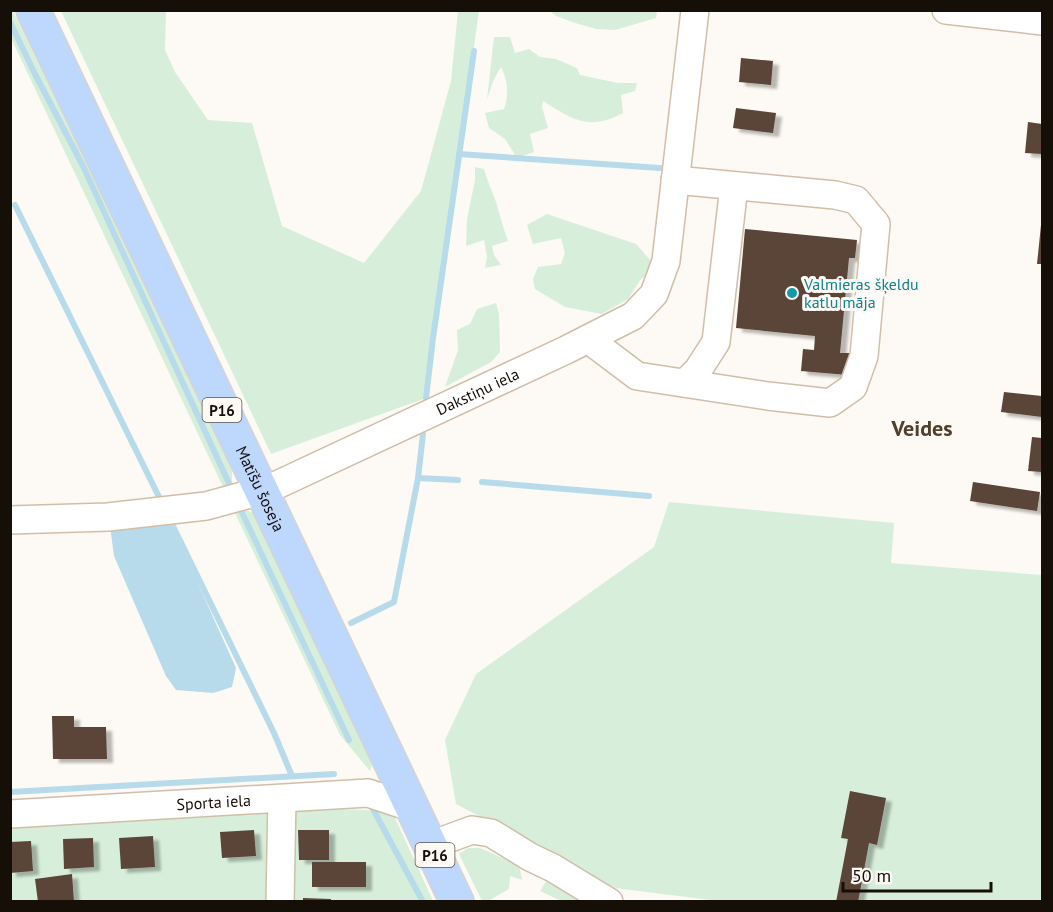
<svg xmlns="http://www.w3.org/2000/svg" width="1053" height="912" viewBox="0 0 1053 912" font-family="'PT Sans',sans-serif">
<defs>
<filter id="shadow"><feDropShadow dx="6" dy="4" stdDeviation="1.5" flood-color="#0004"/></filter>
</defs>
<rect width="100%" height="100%" fill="#fdf9f4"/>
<g fill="#d7efda">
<path d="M11,11H13L230,459L232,470V481L224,489L11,38Z"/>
<path d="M61,11H166L165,50L175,72L208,120L252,123L282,226L364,263L421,191L451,81L458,11H479L433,338L426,398L271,454Z"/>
<path d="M550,11H657L656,18L615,30L596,29L575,23L556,16Z"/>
<path d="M494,37H510L515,53L529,49L540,57L556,59L577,68L580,75L618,83H637L635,91L621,95L623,113C589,131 573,120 543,101L542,107L548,128L530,134L534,152L517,158L505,139L489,128L485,113L504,109C509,95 508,81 501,67L494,79L487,99Z"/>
<path d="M475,167L484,169C487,180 492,191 496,202C500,215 503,228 508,241L492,246L494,255L501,265L485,268L487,257L484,240L466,246L467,219L475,180Z"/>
<path d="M547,214L636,244L651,261V271L641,279L628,299L602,314L565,307L535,289L533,279L538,267L561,264L565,253L561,238L533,244L527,225Z"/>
<path d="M496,303L499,314L500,352L491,362L445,387L458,350L457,330L470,324L477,309Z"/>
<path d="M669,502L894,523L891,563L1042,575V894L1041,901L726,902L615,888L456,804L445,740L476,674L654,547Z"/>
<path d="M245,510L254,513L369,753L372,766L370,771L340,735L235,513Z"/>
<path d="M291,807L392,811L433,901L11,902V824Z"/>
<path d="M468,848H480L512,862L520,869L522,880L510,876L509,889L488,901H482L459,854Z"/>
<path d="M547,880L590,901H561L540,891Z"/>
</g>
<path fill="#b7dbea" d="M143,515L172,526L236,668L232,687L213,693L176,690L166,676L114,556L110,526Z"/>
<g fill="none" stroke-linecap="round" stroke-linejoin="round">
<g stroke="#b7dbea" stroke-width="6">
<path d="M10,22L35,74L83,166L233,492"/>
<path d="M459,154L660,168"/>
<path d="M15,205L162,503"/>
<path d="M426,398L433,338L474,51"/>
<path d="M418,478L458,480"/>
<path d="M482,482L649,496"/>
<path d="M238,504L349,740"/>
<path d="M169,518L274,733L292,776"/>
<path d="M351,623L394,602L418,478L423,434"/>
<path d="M10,792L334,774"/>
<path d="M373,809L423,902"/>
</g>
</g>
<g fill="#5a4439" filter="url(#shadow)">
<path d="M741,58L773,61L771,85L739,82Z"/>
<path d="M736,108L776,113L773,133L733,128Z"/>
<path d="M1028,122L1042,124V154L1025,153Z"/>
<path d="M1041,225H1042V264H1037Z"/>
<path d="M745,229L857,240L855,258H849L840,353H850L848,375L801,371L803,349L814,350L815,336L736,328Z"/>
<path d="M1004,392L1042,396V417L1001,412Z"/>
<path d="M1032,437L1042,438V472L1028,471Z"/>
<path d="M973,482L1040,492L1037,511L970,501Z"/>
<path d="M52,716H74V727H106L107,759H53Z"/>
<path d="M850,791L886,798L877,845L869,843L858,902H836L848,839L841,838Z"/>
<path d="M254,830L256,856L222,858L220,832Z"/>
<path d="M298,830H329V860H299Z"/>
<path d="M153,836L155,867L121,869L119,838Z"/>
<path d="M93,838L94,867L64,869L63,839Z"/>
<path d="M31,841L33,871L10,873V842Z"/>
<rect x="312" y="862" width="54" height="25"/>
<path d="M72,874L74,902H38L35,879Z"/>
<path d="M303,898L331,899V902H303Z"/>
</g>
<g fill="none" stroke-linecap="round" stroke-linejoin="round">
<g stroke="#d1bea8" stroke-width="30">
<g id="minor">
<path d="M946,10L1042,21"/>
<path d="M588,339L637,376L768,396L830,403L853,387L864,356L876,224L856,200L835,195L675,180"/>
<path d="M685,383L698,370L716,342L734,186"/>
<path id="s1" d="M10,520L108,517L206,506L261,491L279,484L566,350L633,316L654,294L666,261L695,10"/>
<path id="s2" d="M10,814L368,793L413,808"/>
<path d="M431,845L472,830L491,833L530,857L553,868L609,902"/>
<path d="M280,902L282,799"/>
</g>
</g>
<g stroke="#d5d4d3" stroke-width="36">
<g id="major">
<path id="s3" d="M33,10L457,902"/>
</g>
</g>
<use href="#minor" stroke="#fff" stroke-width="27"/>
<use href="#major" stroke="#bed8fd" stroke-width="33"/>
</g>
<circle fill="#0f9aa8" stroke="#fdf9f4" stroke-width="2" cx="792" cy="293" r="6"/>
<g text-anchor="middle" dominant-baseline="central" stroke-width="6" stroke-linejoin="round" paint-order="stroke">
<g fill="#fdf9f4" stroke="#5b554f" stroke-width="1.5">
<rect x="202.5" y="398" width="39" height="24" rx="4.5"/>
<rect x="415.5" y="843" width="39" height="24" rx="4.5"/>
</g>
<g font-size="15" font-weight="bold" fill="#160f08">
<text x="222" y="410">P16</text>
<text x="435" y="855">P16</text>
</g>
<g font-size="16" fill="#0d838f" stroke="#fdf9f4" text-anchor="start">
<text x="804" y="284">Valmieras šķeldu<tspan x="804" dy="18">katlu māja</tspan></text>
</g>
<g font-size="16" fill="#160f08" stroke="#fdf9f4">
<text stroke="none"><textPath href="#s1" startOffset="492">Dakstiņu iela</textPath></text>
<text stroke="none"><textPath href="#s3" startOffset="530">Matīšu šoseja</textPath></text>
<text stroke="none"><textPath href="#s2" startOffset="204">Sporta iela</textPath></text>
</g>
<g font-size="22" font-weight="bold" fill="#50412e" stroke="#fdf9f4">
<text x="922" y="428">Veides</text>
</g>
</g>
<rect width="1053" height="912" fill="none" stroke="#160f08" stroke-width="24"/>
<path d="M843 882v9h148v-9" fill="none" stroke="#160f08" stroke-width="3"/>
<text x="852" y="882" font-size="18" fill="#160f08" stroke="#fdf9f4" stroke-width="4.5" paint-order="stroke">50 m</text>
</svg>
